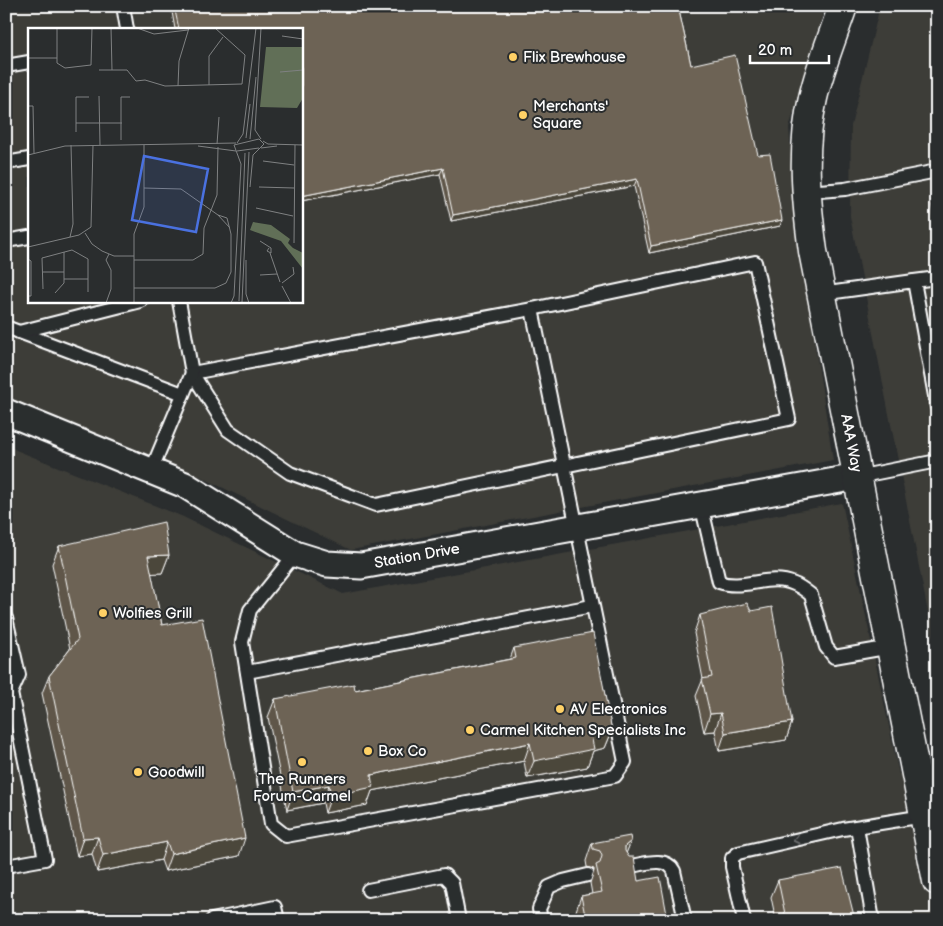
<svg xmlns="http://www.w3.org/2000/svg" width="943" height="926" viewBox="0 0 943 926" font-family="'Balsamiq Sans',sans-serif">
<rect width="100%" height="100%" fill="#2a2d2e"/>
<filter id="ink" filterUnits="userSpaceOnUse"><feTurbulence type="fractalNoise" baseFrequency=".02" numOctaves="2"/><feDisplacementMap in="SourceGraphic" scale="10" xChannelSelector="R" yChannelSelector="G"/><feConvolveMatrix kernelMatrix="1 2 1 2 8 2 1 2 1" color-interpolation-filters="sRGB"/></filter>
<g filter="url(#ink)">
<g fill="#3e3e39" fill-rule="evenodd">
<path d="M6,6H825L789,128L797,230L833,460L351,550L201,477L6,416ZM29,29H301V301H29Z"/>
<path d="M880,6H937V658L850,216L851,126Z"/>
<path d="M6,444L18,451L181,516L343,594L842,503L899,774L937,766V920H6Z"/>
</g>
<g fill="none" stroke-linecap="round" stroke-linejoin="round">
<g stroke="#fff" stroke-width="16">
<g id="service">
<path d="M123,6L127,29"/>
<path d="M6,66L29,62"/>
<path d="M6,163L29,159"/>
<path d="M806,192L845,189L937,171"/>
<path d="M6,241L29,237"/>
<path d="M914,281L937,278"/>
<path d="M821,294L914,281L937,407"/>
<path d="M179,301L192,373L228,430L290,473L376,505L789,419L755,262L532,309L192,373"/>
<path d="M6,327L183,394"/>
<path d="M19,332L141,301"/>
<path d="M151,471L192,373"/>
<path d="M857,477L937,461"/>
<path d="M701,504L719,582C743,591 769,573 794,584C800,586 806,591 811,595L826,647L834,657L891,647"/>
<path d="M295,554L250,610L242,642L271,824L286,836L615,776L625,762L532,309"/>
<path d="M6,618L19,675L11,693L45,859L6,866"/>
<path d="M247,672L592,606"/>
<path d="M916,777L937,772"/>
<path d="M857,827L873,920"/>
<path d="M626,867C641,865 666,855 674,871L685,920"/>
<path d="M368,890L444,875L452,883L459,920"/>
<path d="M212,920L275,907L278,920"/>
<path d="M541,920L539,909L549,887L563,881L588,875"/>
<path d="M744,920L732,867V858L738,853L843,829L924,816"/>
</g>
</g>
<g stroke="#fff" stroke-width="29">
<path id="minor" d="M6,412L185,485L295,554L327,564L361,566L857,477"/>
</g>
<g stroke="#fff" stroke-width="31">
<path id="tertiary" d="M843,6C833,36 820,67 813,98C801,149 806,200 813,251L937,881"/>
</g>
<use href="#service" stroke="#2a2d2e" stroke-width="12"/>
<use href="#minor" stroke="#2a2d2e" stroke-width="25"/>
<use href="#tertiary" stroke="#2a2d2e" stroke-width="28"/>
</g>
<g fill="#5e5648" stroke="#fff">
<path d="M171,6H678L691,65L758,155L780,226L649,253L634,186L451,221L440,174L301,201V29H175Z"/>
<path d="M937,186V235L931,203Z"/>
<path d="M59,546L169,555L162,573H151L162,625L239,856L165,871L161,860L97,872L92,854L77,856L42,693L49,676L70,649L52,564Z"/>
<path d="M700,615L792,722L786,740L719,751L715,731L704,732L696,696L703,679L694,633Z"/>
<path d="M514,648L612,731L605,748L593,751L587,767L527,778L524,761L372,791L367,805L325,813L323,803L287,810L268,717L275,699L355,690L510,659Z"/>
<path d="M631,841L626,853L638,881L668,920H576L575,914L581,896L592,894L590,883L594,871V869L587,867L586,861L592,843Z"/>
<path d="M778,880L855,920H767L768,917L775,916L771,897Z"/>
</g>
<g fill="#4c463b" stroke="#fff">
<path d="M443,168L440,174L301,201V196Z"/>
<path d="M637,179L634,186L451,221L453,215Z"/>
<path d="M782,220L780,226L649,253L651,246Z"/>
<path d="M169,555L162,573L141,574L148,556Z"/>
<path d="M721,713L715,731L704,732L710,714Z"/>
<path d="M792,722L786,740L719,751L725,733Z"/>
<path d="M612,731L605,748L593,751L587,767L527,778L534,761L591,735Z"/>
<path d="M530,743L524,761L372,791L367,805L325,813L331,796L371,775Z"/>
<path d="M329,785L323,803L287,810L293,792Z"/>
<path d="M98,837L92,854L77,856L83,838Z"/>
<path d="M245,838L239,856L165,871L171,854Z"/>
<path d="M631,841L624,859L625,846Z"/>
<path d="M167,842L161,860L97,872L103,855Z"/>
</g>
<g fill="#6d6454" stroke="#fff">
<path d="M174,6H678L691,65L735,55L758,155L770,154L782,220L651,246L637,179L453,215L443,168L301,196V29H179Z"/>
<path d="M164,522L169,555L148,556L162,625L202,618L245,838L171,854L167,842L103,855L98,837L83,838L49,676L78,639L59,546Z"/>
<path d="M747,603L751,611L772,607L792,722L725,733L721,713L710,714L702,679L712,677L700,615Z"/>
<path d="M593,633L612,731L591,735L594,749L534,761L530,743L371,775L373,787L331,796L329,785L293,792L275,699L354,684L355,690L516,658L514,648Z"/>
<path d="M630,836L631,841L625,846V851L629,857H634L638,881L660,877L668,920H586L581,896L602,892L596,865L600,863L602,856L600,851L593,849L592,843Z"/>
<path d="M842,868L855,920H768V917L785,914L778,880Z"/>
</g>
<defs><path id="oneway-chevron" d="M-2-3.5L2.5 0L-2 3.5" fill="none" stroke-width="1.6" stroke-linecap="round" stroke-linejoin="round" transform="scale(1.25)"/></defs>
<use stroke="#6a6c6d" href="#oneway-chevron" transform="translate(796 840) rotate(167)"/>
</g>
<g fill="#ffd166" stroke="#2a2d2e" stroke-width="2">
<circle cx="513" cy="57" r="5"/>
<circle cx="523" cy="115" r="5"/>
<circle cx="103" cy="613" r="5"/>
<circle cx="560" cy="709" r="5"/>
<circle cx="470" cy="730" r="5"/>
<circle cx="368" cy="751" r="5"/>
<circle cx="302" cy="762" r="5"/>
<circle cx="138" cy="772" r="5"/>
</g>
<g text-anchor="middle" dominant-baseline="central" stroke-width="4" stroke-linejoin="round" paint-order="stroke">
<g font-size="15" fill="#fff" stroke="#2a2d2e" text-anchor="start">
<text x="523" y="57">Flix Brewhouse</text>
<text x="533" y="106">Merchants'<tspan x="533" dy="17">Square</tspan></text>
<text x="113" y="613">Wolfies Grill</text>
<text x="570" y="709">AV Electronics</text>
<text x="480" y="730">Carmel Kitchen Specialists Inc</text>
<text x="378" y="751">Box Co</text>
<text x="148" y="772">Goodwill</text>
<text x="302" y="779" text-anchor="middle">The Runners<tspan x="302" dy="17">Forum-Carmel</tspan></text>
</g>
<g font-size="15" fill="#fff" stroke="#2a2d2e">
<text transform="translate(851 443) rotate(79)">AAA Way</text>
<text transform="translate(417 556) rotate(-10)">Station Drive</text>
</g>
</g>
<g transform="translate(28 28)">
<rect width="275" height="275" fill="#2a2d2e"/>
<path d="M238,19H275V70L269,80L232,79ZM225,194L243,197L262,211L260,215L265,220L275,225V241L253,213L222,202Z" fill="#616f57"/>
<path fill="none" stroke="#7f8182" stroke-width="1" d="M29,0V35L37,40L63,37L64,0M83,0L84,42M109,0L126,6L160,2M254,8L275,11M0,30H29M71,42H99L108,53L117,52L137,58L214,56L217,27L187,0M252,44L275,42M181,57V28L195,9M150,58L151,33L161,0M71,68L72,117M0,78H5L6,125M48,95H94M48,104V69H61M218,110L222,76M222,111L228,49M233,111L227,102L233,0M93,112V69H102M235,113L240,116L275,117M209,115L215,106L228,0M189,116L191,89M170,118L208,123M233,120L249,118M209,123L231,120M0,127L37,118L208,115M235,133L266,137M231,159L266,160M116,160L153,161L190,187L202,200M228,180L265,188M57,205L64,216L74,223L86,228H106M42,209L45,196L43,117M232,213L243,220V225L239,223L241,220M266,215L267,117M0,219L51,207L63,199L65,117M242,225L252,254M0,231L3,233V268H0M106,232H165L175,226L176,200L189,167L190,119M218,232V266L221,275M15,244H36M232,247L249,246M36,251H60M254,255L266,246L265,239M254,258L263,275M106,260H187L198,255L203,244V206L199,190L190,187M15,261L14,230L44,222L60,231V264M27,265L36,255V224M211,273L217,125M214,274L221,124M78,275L83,261V242L78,232L81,226M106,275V206L116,179V117M203,275L206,268L213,136L206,117L231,111L236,116L225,127L222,159"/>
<path fill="#4a71e0" fill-opacity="0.15" stroke="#4a71e0" stroke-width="2.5" d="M116,128L180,141L168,204L104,192Z"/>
<rect width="275" height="275" fill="none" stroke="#fff" stroke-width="2.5"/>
</g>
<rect width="943" height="926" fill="none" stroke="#2a2d2e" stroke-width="25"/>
<rect x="12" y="12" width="918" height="901" fill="none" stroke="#fff" stroke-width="2" filter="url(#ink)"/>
<path d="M750 55v8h79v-8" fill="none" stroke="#ffffff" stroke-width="2.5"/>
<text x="758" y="55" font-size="15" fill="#ffffff" stroke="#2a2d2e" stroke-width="4" paint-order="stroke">20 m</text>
</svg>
